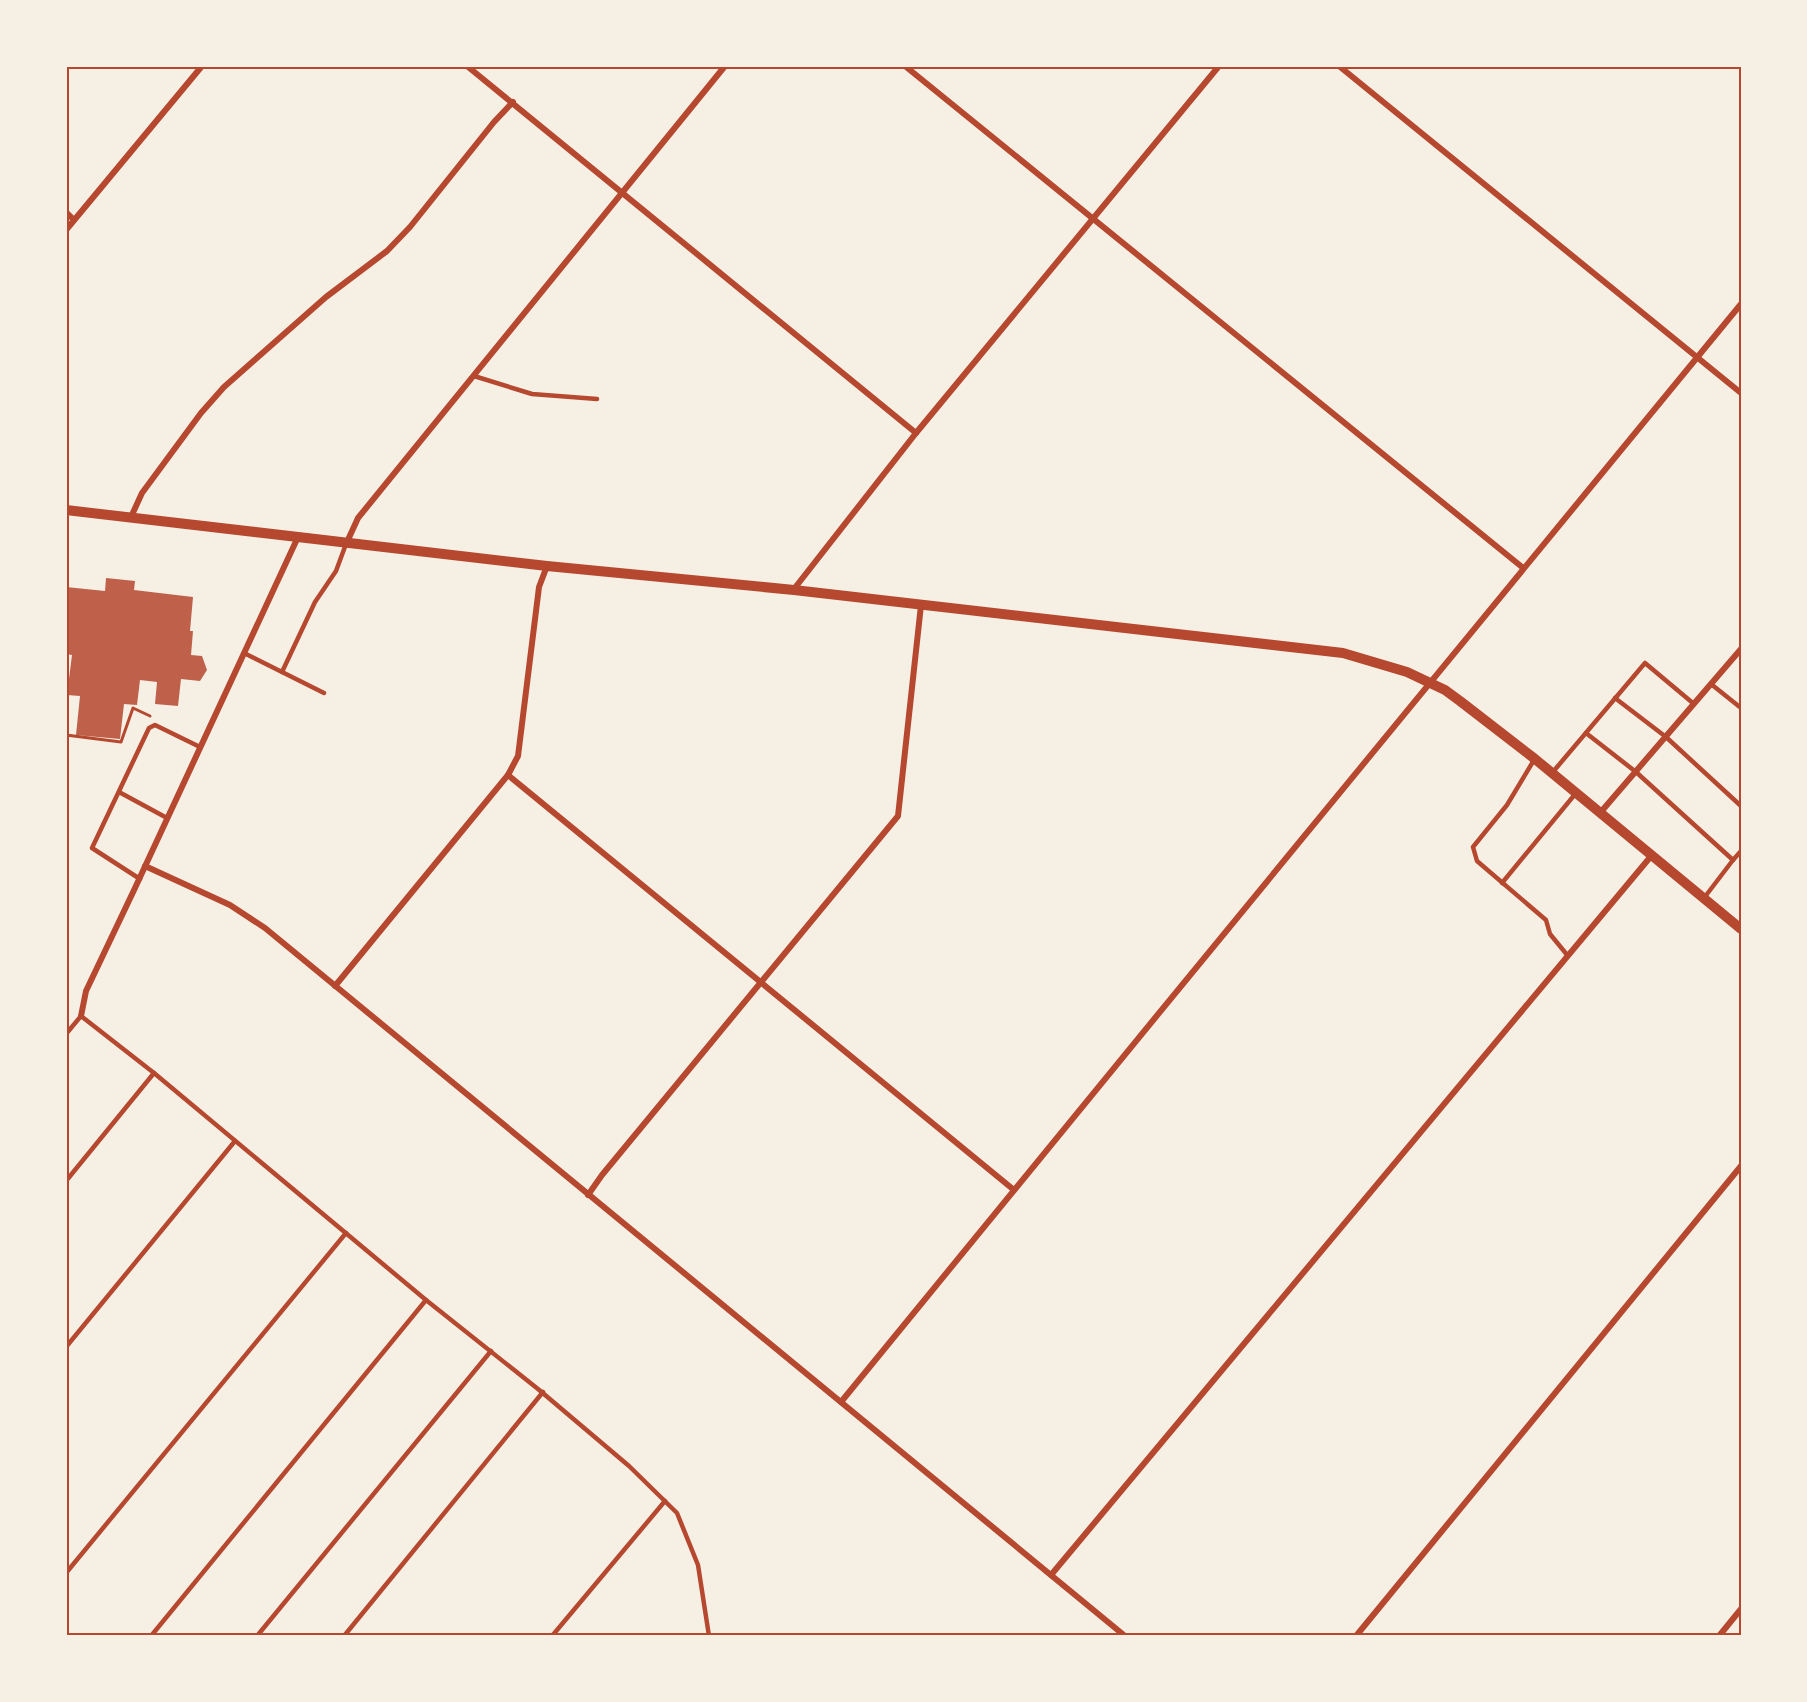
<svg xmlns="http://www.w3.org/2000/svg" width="1807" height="1702" viewBox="0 0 1807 1702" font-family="'Archivo Narrow',sans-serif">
<rect width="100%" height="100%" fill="#f6efe4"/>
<path fill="#bf614a" d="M106,578L135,581L134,590L193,597L190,631H193L191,655L202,656L207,670L200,681L181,679L178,706L155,704L157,682L140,680L137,705L124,704L120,739L76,735L80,696L67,695L72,655L66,654V587L105,591Z"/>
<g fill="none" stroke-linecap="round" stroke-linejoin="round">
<path stroke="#b5482f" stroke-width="3" d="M66,735L121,742L133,708L150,716"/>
<g stroke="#b5482f" stroke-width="4.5">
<path d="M474,376L532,394L597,399"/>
<path d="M244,653L324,693"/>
<path d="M282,672L315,602L336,571L346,544"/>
<path d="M1711,684L1741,708"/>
<path d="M1615,698L1666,737L1741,806"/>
<path d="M1586,733L1636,772L1733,860L1704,898"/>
<path d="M1534,760L1507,805L1473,847L1477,861L1546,920L1550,934L1568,956"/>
<path d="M1552,773L1645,663L1694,704"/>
<path d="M119,792L167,818"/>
<path d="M1733,860L1741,851"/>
<path d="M140,879L92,848L149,728L155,725L200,747"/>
<path d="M1502,883L1576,793"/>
<path d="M66,1034L81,1016L154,1073L426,1300L538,1389L629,1466L677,1513L698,1565L709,1636"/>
<path d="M66,1181L154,1073"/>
<path d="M66,1347L235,1141"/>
<path d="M66,1573L346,1233"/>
<path d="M151,1636L426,1300"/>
<path d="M257,1636L491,1351"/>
<path d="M344,1636L543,1392"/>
<path d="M552,1636L665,1501"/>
</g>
<g stroke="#b5482f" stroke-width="6">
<path d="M467,66L916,433"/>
<path d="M905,66L1522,567"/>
<path d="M1339,66L1741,393"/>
<path d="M66,212L74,220"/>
<path d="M66,230L202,66"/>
<path d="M131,517L142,493L201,413L224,387L326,297L387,251L410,227L494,122L513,102"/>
<path d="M347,542L358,518L725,66"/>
<path d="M794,589L916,433L1219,66"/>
<path d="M508,775L1014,1190"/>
<path d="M1600,813L1741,649"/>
<path d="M145,866L230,905L265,928L1125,1636"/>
<path d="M335,986L508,775L518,756L539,587L547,566"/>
<path d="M81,1016L86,991L135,888L298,537"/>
<path d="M588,1195L602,1175L898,816L921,605"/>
<path d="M841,1402C1141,1036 1439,668 1741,304"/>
<path d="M1051,1575L1652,855"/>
<path d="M1356,1636L1741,1166"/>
<path d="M1719,1636L1741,1609"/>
</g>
<path stroke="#b5482f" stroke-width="10" d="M66,510L547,566L794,590L1343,653L1407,672L1445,690L1460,701L1535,759L1741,929"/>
</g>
<rect width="1807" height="1702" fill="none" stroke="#f6efe4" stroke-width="135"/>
<rect x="68" y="68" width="1672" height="1566" fill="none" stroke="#b5482f" stroke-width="2"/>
</svg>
